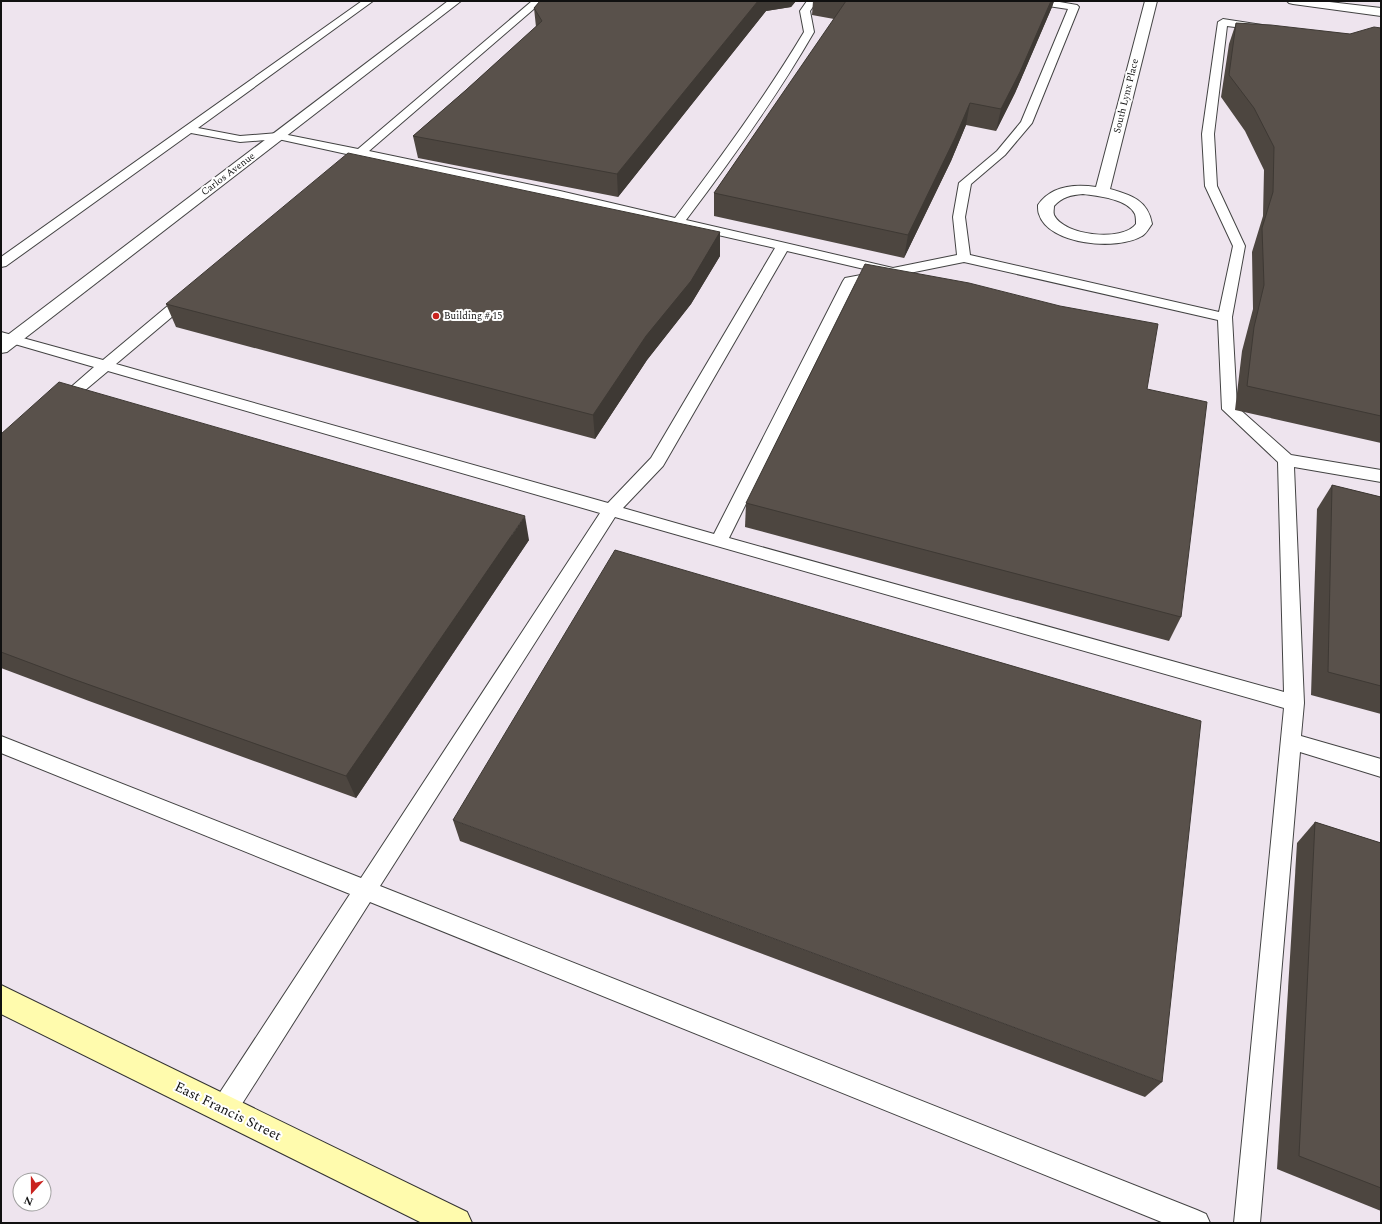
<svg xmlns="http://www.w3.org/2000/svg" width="1382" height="1224" viewBox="0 0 1382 1224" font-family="Spectral,serif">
<rect width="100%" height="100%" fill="#fffdf2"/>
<path fill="#eee4ee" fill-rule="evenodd" d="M1,1H1381V1223H1ZM20,1180H44V1204H20Z"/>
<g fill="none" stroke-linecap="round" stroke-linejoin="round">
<g stroke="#434343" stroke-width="2">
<path id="lane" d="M362,1H373L198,128L240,136L278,133L358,149L532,1H543L369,151L560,191L675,218C721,157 765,97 804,32L800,11L807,1H817L810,11L814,32C776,98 732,159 686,220L893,268L957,255L953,217L959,183L997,151L1021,122L1068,9L1035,4L1030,1H1054L1077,5L1079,7L1032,123L1005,155L971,184L965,217L970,255L1219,312L1233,246L1205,186L1202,134L1218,22L1223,19L1262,25L1264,27L1259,30L1227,26L1214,134L1217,186L1245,246L1232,317L1237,407L1291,455L1381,470V482L1294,467L1304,703L1301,736L1381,759V777L1300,752L1260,1223H1234L1284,708L615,517L380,886L1197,1210L1206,1214L1210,1223H1164L370,902L233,1118L224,1121L215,1118L212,1109L215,1100L350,894L1,753V736L361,878L600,513L108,371L65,407L60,409L55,407L52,404L55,401L94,367L1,340V332L103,360L182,294H192L194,297L192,300L116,364L608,503L651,458L775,248L560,199L362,157C358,161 355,163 349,161L347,159L351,155L278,139L240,142L191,133L6,266L1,267V257ZM787,251L877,272L845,278L843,281L714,534L623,508L663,466ZM964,262L1218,320L1222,409L1278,462L1284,692L729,538L855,284Z"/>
</g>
<g stroke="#434343" stroke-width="2">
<g id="street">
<path d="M448,1H461L7,352L1,353V340Z"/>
<path d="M1145,1H1157L1110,189C1131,195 1148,200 1152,224C1149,228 1146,234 1142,236C1118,251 1048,245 1039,214C1038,212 1038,208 1038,205C1051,186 1075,184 1096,187ZM1083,194C1098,196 1128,199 1135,214C1136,217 1136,221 1136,224C1123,242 1064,236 1054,215C1053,212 1054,209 1054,206C1062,197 1071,195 1083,194Z"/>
<path d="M1287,1H1321L1381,8V16L1293,4L1289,3Z"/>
</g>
</g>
<g stroke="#323232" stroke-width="2">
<path id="secondary" d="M1,985L467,1212L472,1223H422L1,1014Z"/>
</g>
<use href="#lane" fill="#fff" fill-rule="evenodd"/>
<use href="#street" fill="#fff" fill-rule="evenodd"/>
<use href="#secondary" fill="#fffbad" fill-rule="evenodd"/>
</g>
<g fill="#4d4640">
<path d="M540,1H796L791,7L766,11L618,197L418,158L413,136L466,90L536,27L534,8Z"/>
<path d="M813,1H1054L1052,7L1015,93L996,131L966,125L951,161L904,258L714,216V193L834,19L812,15Z"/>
<path d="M1236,23L1350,34L1381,28V443L1235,410L1242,351L1253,309L1252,252L1263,216L1264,170L1245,131L1221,97L1229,44Z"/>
<path d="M720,232V256L691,304L647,360L595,439L176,327L166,304Z"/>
<path d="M1147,389L1181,617L1169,641L745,527L746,503Z"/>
<path d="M1,434L529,540L356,798L89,701L1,668Z"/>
<path d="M1332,485L1381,497V714L1311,695L1317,509Z"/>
<path d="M453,820L1162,1082L1145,1097L460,841Z"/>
<path d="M1315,822L1381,843V1211L1277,1169L1297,843Z"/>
</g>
<g fill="#3e3934">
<path d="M758,1H796L791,7L766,11L618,197L617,174Z"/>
<path d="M1051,1H1054L1052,7L1015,93L996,131L1001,109Z"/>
<path d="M970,103L966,125L951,161L904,258L908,235Z"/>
<path d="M720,232V256L691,304L647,360L595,439L593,415L646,336Z"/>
<path d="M525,516L529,540L356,798L346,776Z"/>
</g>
<g fill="#59514b" stroke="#3e3934">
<path d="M540,1H758L617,174L413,136L466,90L542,21L534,8Z"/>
<path d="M846,1H1051L1020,72L1001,109L970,103L955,138L908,235L714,193Z"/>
<path d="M1236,23L1271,25L1350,34L1374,27L1381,28V416L1247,386L1254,327L1264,285L1262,228L1273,192L1274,147L1254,108L1229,75Z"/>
<path d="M348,153L720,232L691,281L646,336L593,415L166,304Z"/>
<path d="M865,264L969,283L1060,306L1158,324L1147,389L1207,402L1181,617L746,503Z"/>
<path d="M59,382L525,516L346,776L73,679L1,652V434Z"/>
<path d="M1332,485L1381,497V686L1328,672Z"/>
<path d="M615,550L1201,721L1162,1082L453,820Z"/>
<path d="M1315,822L1381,843V1188L1299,1156Z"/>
</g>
<circle fill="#c9221e" stroke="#fff" stroke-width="1.5" cx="436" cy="316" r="4"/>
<g text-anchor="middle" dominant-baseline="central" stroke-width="4" stroke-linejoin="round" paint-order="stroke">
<g font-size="10" fill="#101010" stroke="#fff">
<text transform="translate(1126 96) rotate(-76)">South Lynx Place</text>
<text transform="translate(228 174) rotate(-37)">Carlos Avenue</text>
</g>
<g font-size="10" fill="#101010" stroke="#fff" text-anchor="start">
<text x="444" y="316">Building # 15</text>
</g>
<g font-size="14" fill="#101010" stroke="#fff">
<text transform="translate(228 1111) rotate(26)">East Francis Street</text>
</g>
</g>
<rect width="1382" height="1224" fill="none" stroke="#101010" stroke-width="4"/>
<g transform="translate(32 1192) rotate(201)"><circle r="19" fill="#ffffff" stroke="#9f9f9f"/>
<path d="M0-3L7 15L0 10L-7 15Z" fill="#c9221e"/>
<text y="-6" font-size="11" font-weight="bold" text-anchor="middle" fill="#101010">N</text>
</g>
</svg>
